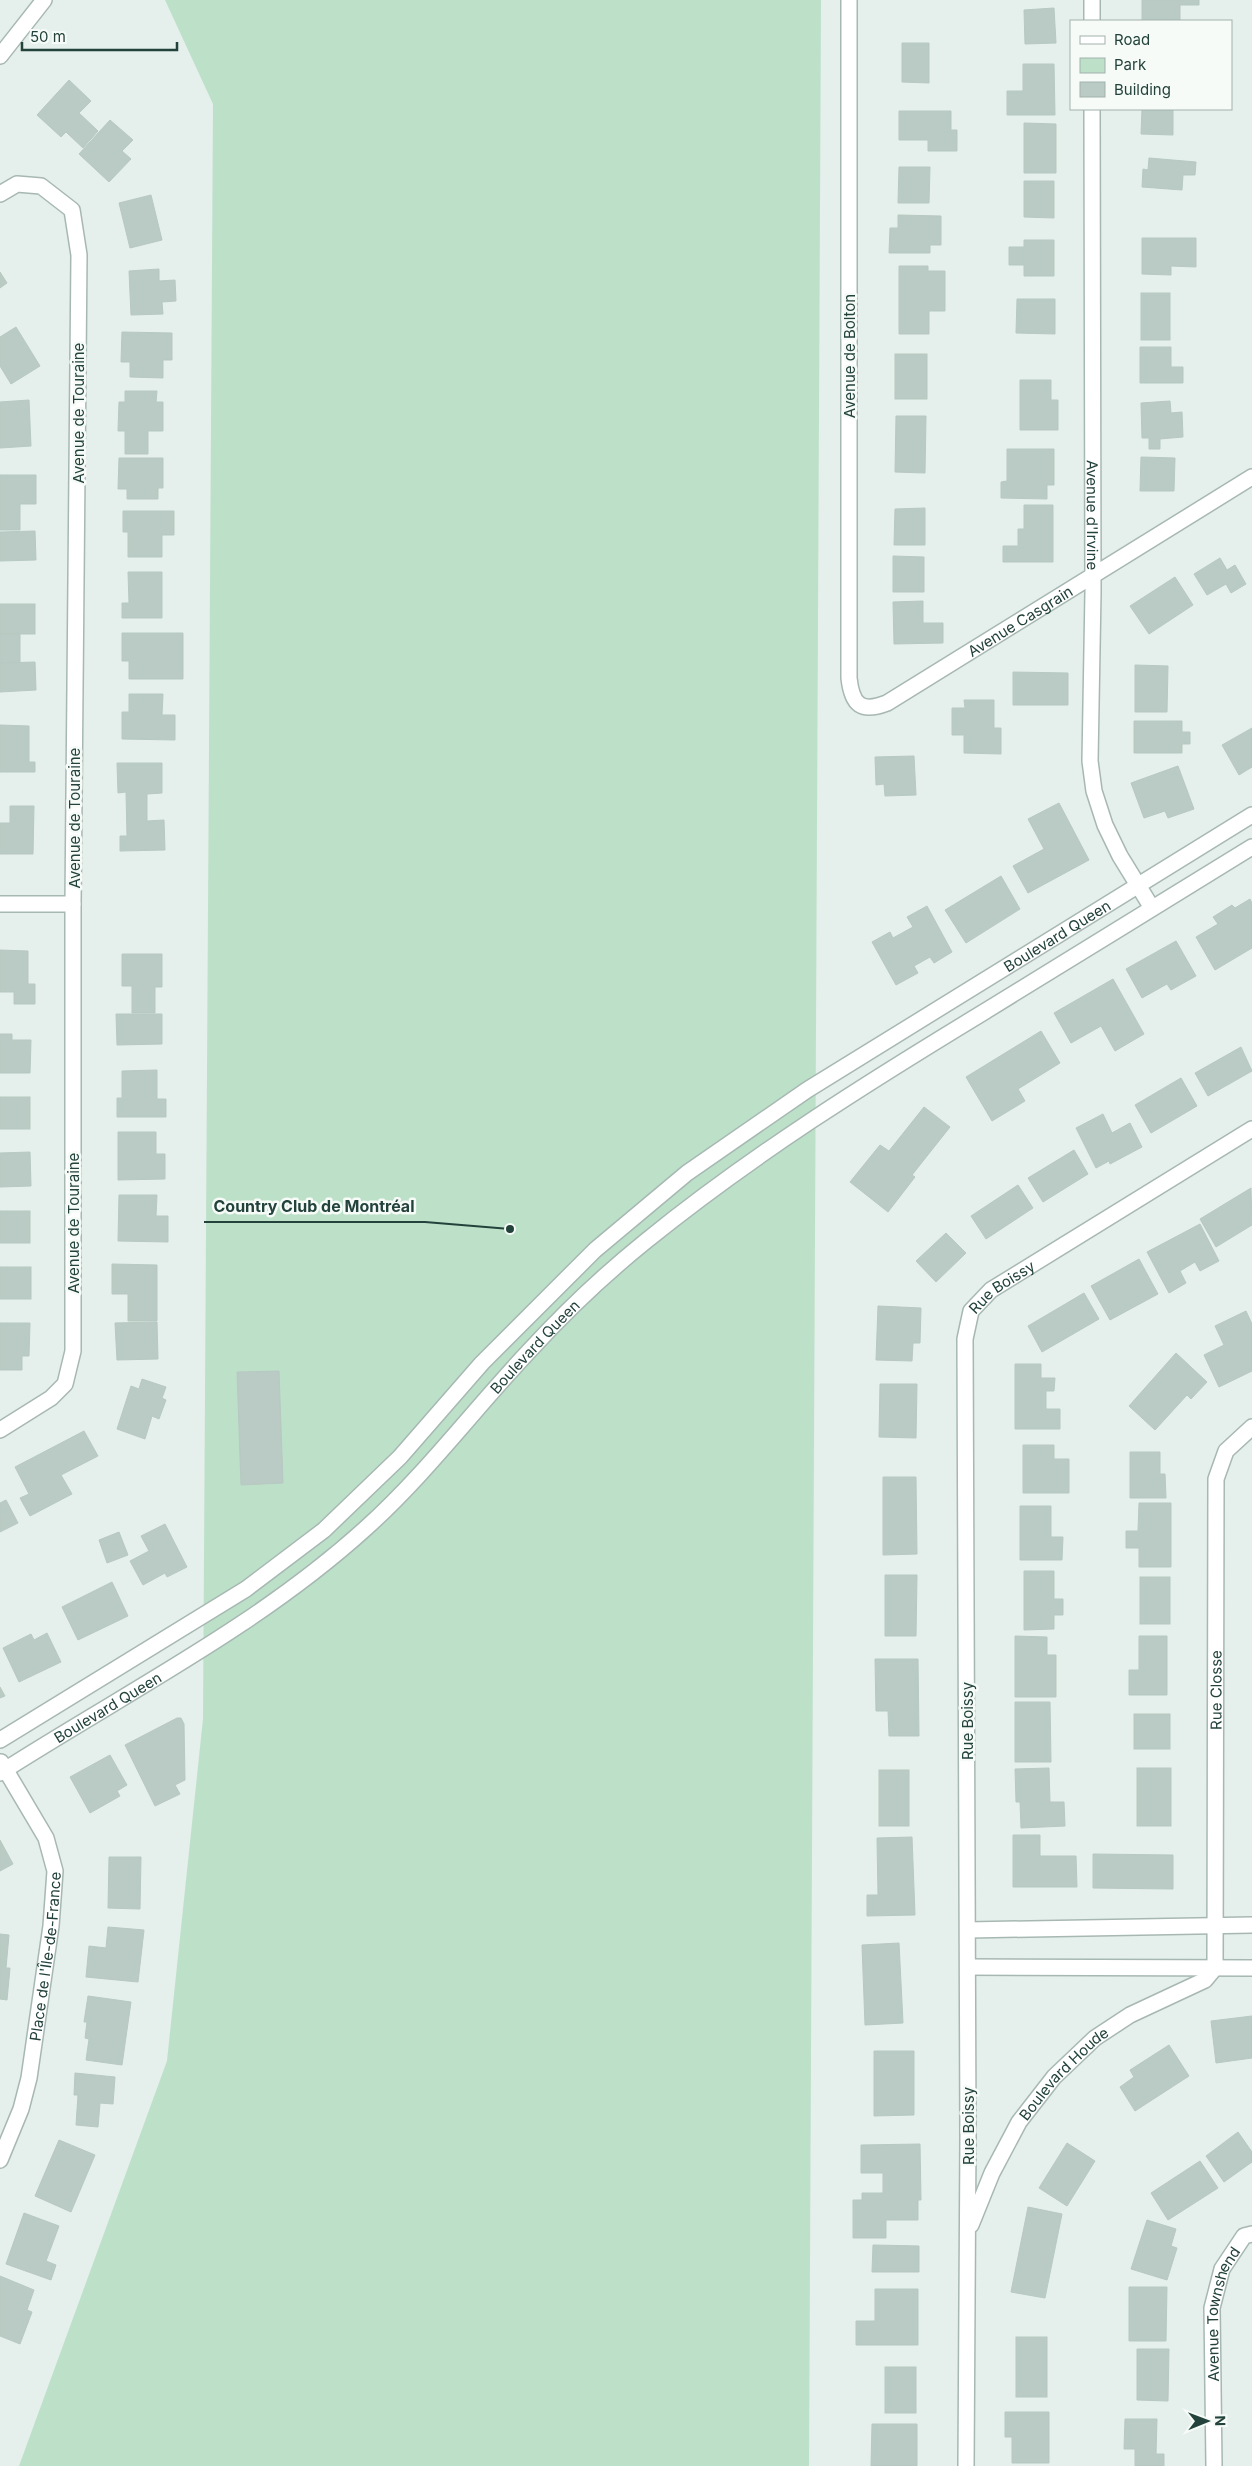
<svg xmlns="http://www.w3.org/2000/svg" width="1252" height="2466" viewBox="0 0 1252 2466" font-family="Inter,sans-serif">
<rect width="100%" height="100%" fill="#e5efeb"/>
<path fill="#bde0c9" d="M165,0H821L809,2466H19L167,2061L203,1719L213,104Z"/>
<g fill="#bacac4" stroke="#b7c9c2">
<path d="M1142,0H1199V5H1180V21H1142Z"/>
<path d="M1054,8L1056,43L1025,44L1024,10Z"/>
<path d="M902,43H929V83L902,82Z"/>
<path d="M1023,64H1054L1055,115H1007V91H1023Z"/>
<path d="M69,80L91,101L79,113L98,131L83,148L66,132L61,137L37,115Z"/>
<path d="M1142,109H1173V135L1141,134Z"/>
<path d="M899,111H951V130H957V151H928V140H899Z"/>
<path d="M110,120L133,140L122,151L131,159L109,182L79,154Z"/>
<path d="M1024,123L1056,124V173H1024Z"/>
<path d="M1149,158L1196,162L1195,175H1183L1182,190L1142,187L1143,169L1148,170Z"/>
<path d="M899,167H930L929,203H898Z"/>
<path d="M1024,181H1054V218L1024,217Z"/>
<path d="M151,195L162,240L130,248L119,203Z"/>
<path d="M898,215L941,216V245H930V253H889L890,228H898Z"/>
<path d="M1142,238H1196V267L1171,266V275L1142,274Z"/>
<path d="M1024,240H1054V276H1024V265H1009V247H1024Z"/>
<path d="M899,266H928V271H945V311H929V334H899Z"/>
<path d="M159,269V281L175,280L176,301L162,302L163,314L131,315L129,271Z"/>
<path d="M0,272L7,283L0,288Z"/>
<rect x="1141" y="293" width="29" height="47"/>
<path d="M1017,299H1055V334L1016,333Z"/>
<path d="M16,327L40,366L11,384L0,366V337Z"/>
<path d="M122,332L172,333V360H163V378L130,377V362H121Z"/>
<path d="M1140,347H1171V367H1183V383H1140Z"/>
<rect x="895" y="354" width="32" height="45"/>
<path d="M1020,380H1051V400H1058V430H1020Z"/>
<path d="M125,391H157L156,402H163V431H148V454H125V431H118L119,402H125Z"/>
<path d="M29,400L31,446L0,448V402Z"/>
<path d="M1170,401L1171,413L1182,412L1183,437L1160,439V449H1149V438H1142L1141,403Z"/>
<path d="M896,416H926L925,473L895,472Z"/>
<path d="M1007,449H1054V485H1047V499L1001,498V482L1007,481Z"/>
<path d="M1141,457L1175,458L1174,491H1140Z"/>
<path d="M119,458H163V488H158V499H127V489H118Z"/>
<path d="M0,475H36V504H20V530H0Z"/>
<path d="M1024,505H1053V562H1003V546H1018V529H1024Z"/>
<path d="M925,508V545H894L895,509Z"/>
<path d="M123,511H174V535H162V557H128V532H123Z"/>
<path d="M35,531L36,560L0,561V532Z"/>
<path d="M893,556L924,557V592H893Z"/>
<path d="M1220,558L1227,570L1235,565L1246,584L1231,593L1226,584L1207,595L1194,574Z"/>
<path d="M128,572H162V618H122V603H129Z"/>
<path d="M1175,577L1193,605L1149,634L1130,606Z"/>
<path d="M923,601V623H943V643L894,644L893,602Z"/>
<rect x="0" y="604" width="35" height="30"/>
<path d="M122,633H183V679H129V661H122Z"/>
<rect x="0" y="634" width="20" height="29"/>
<path d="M35,662L36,690L0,692V663Z"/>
<path d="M1135,665L1168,666L1167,712H1135Z"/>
<path d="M1013,672L1068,673V705H1013Z"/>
<path d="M129,694H163L162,715H175V740L122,739V712H129Z"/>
<path d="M964,700H994V728H1001V754L964,753V735H952V708H965Z"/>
<path d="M1134,721H1182V732H1190V744H1182V753H1134Z"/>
<path d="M0,725L29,726V762H35V772H0Z"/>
<path d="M1252,728V767L1239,775L1222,745Z"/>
<path d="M914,756L916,795L885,796L884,784L876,785L875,757Z"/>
<path d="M117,763H162V793L147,794V821L164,820L165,850L120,851V836H127L126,792L118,793Z"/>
<path d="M1178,766L1194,809L1168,818L1165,811L1144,818L1131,783Z"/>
<path d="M1059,803L1089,860L1028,893L1013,866L1044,849L1028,819Z"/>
<path d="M10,806H34L33,854H0V823H10Z"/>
<path d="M1001,876L1020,909L966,943L945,910Z"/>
<path d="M1250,899L1252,903V948L1215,970L1196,937L1218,924L1213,917L1232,905L1235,908Z"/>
<path d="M927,906L952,952L934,963L930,957L914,966L918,973L896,985L872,942L890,932L893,938L913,927L907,917Z"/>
<path d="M1176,941L1196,976L1171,990L1167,984L1142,998L1126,969Z"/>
<path d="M0,950L28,951V984H35V1004H14V992H0Z"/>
<path d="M122,954H162V987H155V1013H132V986H122Z"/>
<path d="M1113,979L1144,1034L1115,1051L1101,1026L1071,1043L1054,1013Z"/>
<path d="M116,1014H162V1044L117,1045Z"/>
<path d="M1041,1031L1060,1063L1018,1089L1025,1101L992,1121L966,1077Z"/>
<path d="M0,1034H12V1040H31L30,1073H0Z"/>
<path d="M1241,1047L1252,1071L1208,1096L1195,1073Z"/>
<path d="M157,1070V1099H166V1117H117V1098H122V1071Z"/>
<path d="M1181,1078L1197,1106L1151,1133L1135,1105Z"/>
<rect x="0" y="1097" width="30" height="32"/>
<path d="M924,1107L950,1127L912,1175L915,1177L888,1212L850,1182L880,1145L889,1151Z"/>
<path d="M1103,1114L1112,1133L1130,1123L1142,1147L1110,1164L1109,1161L1096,1168L1076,1128Z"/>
<path d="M118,1132H156V1154H165V1179L118,1180Z"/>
<path d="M1074,1150L1088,1174L1043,1202L1028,1178Z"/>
<path d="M30,1152L31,1186L0,1187V1153Z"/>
<path d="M1018,1185L1033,1208L986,1239L971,1216Z"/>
<path d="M1251,1188L1252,1225L1216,1247L1200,1219Z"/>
<path d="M119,1195H157L156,1216H168V1242L118,1241Z"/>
<rect x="0" y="1211" width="30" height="32"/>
<path d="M1200,1224L1219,1261L1200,1271L1195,1262L1180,1271L1186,1283L1169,1293L1147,1252Z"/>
<path d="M946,1233L966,1253L936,1282L916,1261Z"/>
<path d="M1139,1259L1158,1294L1110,1320L1091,1286Z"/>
<path d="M112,1264L157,1265V1321H128V1294H112Z"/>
<rect x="0" y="1267" width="31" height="32"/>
<path d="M1084,1293L1099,1319L1042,1352L1028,1326Z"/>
<path d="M878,1306L921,1308L920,1343H913L912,1361L876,1360Z"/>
<path d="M1246,1311L1252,1324V1371L1219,1387L1204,1355L1224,1345L1215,1326Z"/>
<path d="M157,1322L158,1359L117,1360L115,1323Z"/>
<path d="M0,1323H30L29,1356H22V1370H0Z"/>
<path d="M1176,1353L1207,1382L1191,1399L1187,1395L1155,1430L1129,1406Z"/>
<path d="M1015,1364H1041V1378H1055L1054,1391H1046V1409H1060V1429H1015Z"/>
<path d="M279,1371L283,1483L241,1485L237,1372Z"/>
<path d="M142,1379L166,1387L162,1398L166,1400L159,1419L152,1416L145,1439L117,1429L131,1386L139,1389Z"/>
<path d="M880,1384H917L916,1438L879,1437Z"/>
<path d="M84,1431L98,1456L61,1475L72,1494L30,1516L20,1498L29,1494L15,1467Z"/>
<path d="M1023,1445H1054V1459H1069V1493H1023Z"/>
<path d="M1130,1452H1160V1474H1165L1166,1498H1130Z"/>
<path d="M883,1477H916L917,1554L883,1555Z"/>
<path d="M6,1500L18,1523L0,1532V1503Z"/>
<path d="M1139,1503H1171V1567H1139V1548H1126V1531H1138Z"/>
<path d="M1020,1506H1051V1537H1063L1062,1560H1020Z"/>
<path d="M165,1524L187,1567L167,1577L165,1573L143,1585L130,1561L149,1551L141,1536Z"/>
<path d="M119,1532L128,1555L107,1563L99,1540Z"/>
<path d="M1024,1571H1054V1599H1063V1615H1054V1629L1024,1630Z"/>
<path d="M885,1575H917L916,1636H885Z"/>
<rect x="1140" y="1577" width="30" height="47"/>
<path d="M112,1582L128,1616L78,1640L62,1607Z"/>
<path d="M47,1633L61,1662L19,1682L3,1648L31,1634L34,1640Z"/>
<path d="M1015,1636L1047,1637V1655H1056V1697H1015Z"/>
<path d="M1139,1636H1167V1695H1129V1670H1139Z"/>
<path d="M875,1659H918L919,1736H889L888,1711H876Z"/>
<path d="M0,1687L5,1696L0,1698Z"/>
<path d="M1015,1702H1050L1051,1762H1015Z"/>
<rect x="1134" y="1714" width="36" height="35"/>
<path d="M177,1718H181L184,1724L185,1780L175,1785L180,1794L155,1806L125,1745Z"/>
<path d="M110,1755L127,1785L117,1791L120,1796L90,1813L70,1777Z"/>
<path d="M1049,1768L1050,1802H1064L1065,1826L1021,1828L1020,1802H1016L1015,1769Z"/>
<rect x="1137" y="1768" width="34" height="58"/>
<rect x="879" y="1770" width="30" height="56"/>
<path d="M1013,1835H1040V1856H1076L1077,1887H1013Z"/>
<path d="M912,1837L915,1915L867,1916V1895H878L877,1838Z"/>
<path d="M0,1840L13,1864L0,1871Z"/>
<path d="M1093,1854L1173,1855V1889L1093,1888Z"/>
<path d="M109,1857H141L140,1909L108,1908Z"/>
<path d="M108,1927L144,1930L138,1982L86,1977L89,1946L106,1948Z"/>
<path d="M0,1934L9,1935L6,1968H10L7,2000L0,1999Z"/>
<path d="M899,1943L903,2023L865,2025L862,1945Z"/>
<path d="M88,1996L131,2002L122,2065L86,2060L89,2039L85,2038L87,2022H84Z"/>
<path d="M1252,2016V2058L1216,2063L1211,2021Z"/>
<path d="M1169,2045L1189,2076L1135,2111L1120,2087L1134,2077L1130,2070Z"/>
<path d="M874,2051H914V2115L874,2116Z"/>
<path d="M75,2073L115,2077L113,2104L100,2103L98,2127L76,2125L78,2095H74Z"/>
<path d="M1238,2132L1252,2152V2162L1224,2182L1206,2156Z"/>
<path d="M59,2140L95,2155L71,2212L35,2196Z"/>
<path d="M1067,2143L1095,2161L1067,2206L1039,2188Z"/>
<path d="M920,2144L921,2200H918V2220H886V2238H853V2200H862V2193H883V2173H861V2145Z"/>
<path d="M1200,2161L1218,2188L1168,2220L1151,2193Z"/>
<path d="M1028,2207L1062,2214L1045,2298L1011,2292Z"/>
<path d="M24,2213L59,2226L46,2261L56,2265L51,2280L6,2264Z"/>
<path d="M1147,2220L1176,2229L1171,2246L1177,2248L1167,2280L1131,2269Z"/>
<path d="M873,2245L919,2246V2272H872Z"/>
<path d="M0,2276L34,2290L27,2310L32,2312L20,2344L0,2336Z"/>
<path d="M1129,2287H1167L1166,2341H1129Z"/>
<path d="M875,2289H918V2345H856V2321H875Z"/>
<rect x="1016" y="2337" width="31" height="60"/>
<path d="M1137,2349H1169L1168,2401L1137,2400Z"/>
<rect x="885" y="2367" width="31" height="46"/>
<path d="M1005,2412H1049V2463H1012V2437H1005Z"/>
<path d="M1125,2419H1157L1156,2454H1164V2466H1135V2449H1124Z"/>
<path d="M872,2424H917V2466H871Z"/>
</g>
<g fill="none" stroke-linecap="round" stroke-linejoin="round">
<g stroke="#a7b8b3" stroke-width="18">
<g id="minor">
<path id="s1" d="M849,0V678C852,705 861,713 887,703L1252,477"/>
<path d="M1092,0V21"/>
<path d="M0,56L44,0"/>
<path id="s2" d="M1092,109L1093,592L1090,761L1094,791L1105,825L1120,856L1152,908"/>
<path d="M0,194L17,184L41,186L72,210L79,255L73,904V1351L65,1384L51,1398L0,1430"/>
<path d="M0,904H73"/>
<path id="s3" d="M0,1740L246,1589L324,1530L400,1457L482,1363L595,1250L687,1173L807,1090L1252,815"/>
<path id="s4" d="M0,1773C123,1694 257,1627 366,1528C426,1474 475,1408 531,1349C566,1311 605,1274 646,1241C752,1155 867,1083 984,1012C1073,957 1163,902 1252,847"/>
<path d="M968,1930L1252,1925"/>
<path d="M968,1967L1252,1968"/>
<path id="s5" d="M1215,1968L1216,1479L1226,1451L1252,1427"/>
<path id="s6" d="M0,2160L21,2109L29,2078L51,1926L55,1871L46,1838L1,1762"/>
<path id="s7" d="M971,2225L992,2173L1019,2122L1054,2077L1095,2038L1130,2015L1205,1980L1215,1968"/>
<path id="s8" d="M966,2466L968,2137L965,1339L971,1311L991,1290L1252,1129"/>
<path id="s9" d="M1214,2466L1212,2308L1222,2269L1244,2236L1252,2234"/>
</g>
</g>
<use href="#minor" stroke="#fff" stroke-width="15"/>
</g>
<g text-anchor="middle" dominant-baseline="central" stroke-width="5" stroke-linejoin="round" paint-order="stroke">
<g font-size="15" fill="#23423b" stroke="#f6fbf8">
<text transform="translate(849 356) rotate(-90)">Avenue de Bolton</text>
<text transform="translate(78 413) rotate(-90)">Avenue de Touraine</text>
<text stroke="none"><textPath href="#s2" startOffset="406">Avenue d'Irvine</textPath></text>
<text stroke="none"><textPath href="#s1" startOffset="892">Avenue Casgrain</textPath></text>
<text transform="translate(74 818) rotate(-90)">Avenue de Touraine</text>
<text stroke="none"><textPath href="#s3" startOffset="1336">Boulevard Queen</textPath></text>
<text transform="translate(73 1223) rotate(-90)">Avenue de Touraine</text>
<text stroke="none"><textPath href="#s8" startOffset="1195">Rue Boissy</textPath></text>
<text stroke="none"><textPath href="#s4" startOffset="689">Boulevard Queen</textPath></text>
<text stroke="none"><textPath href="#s5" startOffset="278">Rue Closse</textPath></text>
<text stroke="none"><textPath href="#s4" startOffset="126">Boulevard Queen</textPath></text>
<text transform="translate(967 1721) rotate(-90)">Rue Boissy</text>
<text stroke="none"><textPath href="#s6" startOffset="210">Place de l'Île-de-France</textPath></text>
<text stroke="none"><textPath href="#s7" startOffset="180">Boulevard Houde</textPath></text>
<text transform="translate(968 2126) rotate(-90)">Rue Boissy</text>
<text stroke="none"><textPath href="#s9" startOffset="154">Avenue Townshend</textPath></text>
</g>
</g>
<path fill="none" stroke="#23423b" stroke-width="2" d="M510 1229L425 1222H204"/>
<circle fill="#23423b" stroke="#f6fbf8" stroke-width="2" cx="510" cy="1229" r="5"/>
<g font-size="16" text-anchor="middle" font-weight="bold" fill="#23423b" stroke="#f6fbf8" stroke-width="5" stroke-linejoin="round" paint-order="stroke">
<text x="314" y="1212">Country Club de Montréal</text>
</g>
<rect x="1070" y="20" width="162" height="90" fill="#f6fbf8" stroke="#a2b1ac"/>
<rect x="1080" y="36" width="25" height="8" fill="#ffffff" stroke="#a2b1ac"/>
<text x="1114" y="45" font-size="15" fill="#23423b">Road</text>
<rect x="1080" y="58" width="25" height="15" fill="#bde0c9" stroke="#a2b1ac"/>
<text x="1114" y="70" font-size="15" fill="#23423b">Park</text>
<rect x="1080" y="82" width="25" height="15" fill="#bacac4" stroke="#a2b1ac"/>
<text x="1114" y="95" font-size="15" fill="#23423b">Building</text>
<g transform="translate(1207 2421) rotate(89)" stroke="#f6fbf8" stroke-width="4" paint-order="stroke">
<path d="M0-4L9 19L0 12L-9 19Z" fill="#23423b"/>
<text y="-8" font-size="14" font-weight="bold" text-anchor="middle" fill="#23423b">N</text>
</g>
<path d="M22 42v8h155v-8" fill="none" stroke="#23423b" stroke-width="2.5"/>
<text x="30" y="42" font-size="15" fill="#23423b" stroke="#f6fbf8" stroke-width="4" paint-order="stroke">50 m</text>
</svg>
